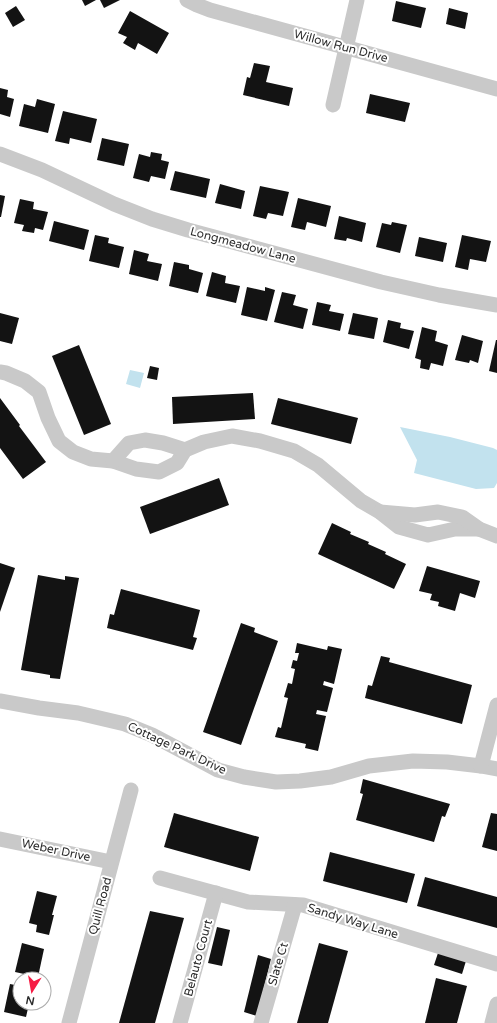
<svg xmlns="http://www.w3.org/2000/svg" width="497" height="1023" viewBox="0 0 497 1023" font-family="'Varela Round',sans-serif">
<rect width="100%" height="100%" fill="#fff"/>
<g fill="#c2e2ee">
<path d="M130,370L144,373L140,388L126,384Z"/>
<path d="M400,427L450,437L493,448L497,450V483L494,488L476,489L414,473L417,460Z"/>
</g>
<g fill="#131313">
<path d="M82,0H96L85,6Z"/>
<path d="M100,0H120L104,8Z"/>
<path d="M396,1L426,8L421,28L392,21Z"/>
<path d="M16,6L25,20L13,27L5,13Z"/>
<path d="M449,8L468,13L465,29L446,24Z"/>
<path d="M130,11L169,33L157,54L138,43L135,50L123,43L127,37L118,33Z"/>
<path d="M254,63L270,66L266,82L293,88L289,106L243,95L247,77L250,78Z"/>
<path d="M0,88L8,90L7,97L14,99L10,117L0,114Z"/>
<path d="M370,94L410,103L405,122L366,113Z"/>
<path d="M37,99L55,104L48,133L19,126L24,104L35,107Z"/>
<path d="M63,111L97,119L91,143L70,138L69,144L55,141Z"/>
<path d="M102,138L129,144L124,166L97,160Z"/>
<path d="M151,152L162,154L161,160L169,162L165,179L151,176L149,182L133,178L139,154L150,157Z"/>
<path d="M175,171L210,179L206,198L170,190Z"/>
<path d="M220,184L245,191L241,209L215,203Z"/>
<path d="M260,186L289,192L283,216L268,213L266,219L253,216Z"/>
<path d="M0,195L5,196L1,217H0Z"/>
<path d="M298,198L331,206L326,227L307,222L305,230L291,227Z"/>
<path d="M20,199L34,202L33,209L48,212L43,230L35,228L34,233L22,231L24,225L14,223Z"/>
<path d="M339,216L366,223L362,242L347,238L346,241L334,239Z"/>
<path d="M54,221L89,230L84,250L49,241Z"/>
<path d="M392,222L407,225L400,253L376,247L382,223L391,225Z"/>
<path d="M95,235L109,238L108,243L124,247L119,268L89,261Z"/>
<path d="M462,235L491,241L486,262L470,259L468,270L455,267Z"/>
<path d="M419,237L447,243L443,262L415,256Z"/>
<path d="M134,250L149,254L147,261L162,264L158,281L129,274Z"/>
<path d="M174,262L189,265V269L203,273L198,293L169,286Z"/>
<path d="M212,272L226,276L225,283L240,286L236,303L206,296Z"/>
<path d="M247,287L265,291V287L275,290L267,321L241,315Z"/>
<path d="M282,292L296,295L293,305L308,309L303,329L274,322Z"/>
<path d="M317,302L331,305L329,311L344,314L340,331L312,325Z"/>
<path d="M0,313L19,318L12,344L0,341Z"/>
<path d="M353,313L378,318L374,339L348,334Z"/>
<path d="M388,320L401,323L400,328L414,331L409,349L383,342Z"/>
<path d="M422,327L437,331L435,341L448,345L443,366L431,363L429,370L420,368L421,360L415,358Z"/>
<path d="M462,335L483,341L478,363L470,360L469,363L455,360Z"/>
<path d="M496,340H497V373L489,371Z"/>
<path d="M79,345L111,424L84,435L52,356Z"/>
<path d="M150,366L159,368L157,380L147,378Z"/>
<path d="M253,393L255,419L173,424L172,397Z"/>
<path d="M0,398L20,425L19,426L46,462L23,479L0,448Z"/>
<path d="M278,398L358,418L351,444L271,424Z"/>
<path d="M219,478L229,505L150,534L140,507Z"/>
<path d="M332,523L351,532L350,534L369,542L368,544L386,552L385,554L406,564L394,589L318,554Z"/>
<path d="M0,563L15,568L0,612Z"/>
<path d="M427,566L480,581L475,598L460,593L455,611L438,606L439,602L430,600L432,594L419,591Z"/>
<path d="M38,575L65,580V576L79,578L60,679L50,678V675L21,670Z"/>
<path d="M121,589L200,610L193,637L197,638L193,650L107,628L110,614L114,615Z"/>
<path d="M241,623L255,628L254,632L278,641L241,745L203,732Z"/>
<path d="M297,643L327,650L328,646L342,649L334,684L324,681L323,685L333,688L327,712L317,710L316,714L326,716L318,751L305,748L306,744L275,737L278,727L281,728L288,698L284,697L288,683L292,684L295,669L291,668L293,660L297,661L299,653H295Z"/>
<path d="M381,656L390,658L389,662L472,685L462,724L365,698L368,685L372,686Z"/>
<path d="M363,779L450,804L445,817L442,816L434,842L356,820L363,794L360,793Z"/>
<path d="M174,813L259,837L250,871L164,847Z"/>
<path d="M491,813L497,814V851L482,847Z"/>
<path d="M330,852L415,874L407,903L323,881Z"/>
<path d="M425,877L497,897V928L417,906Z"/>
<path d="M37,891L57,896L52,915H54L49,935L36,932L37,925L29,923Z"/>
<path d="M150,911L184,918L155,1023H119Z"/>
<path d="M217,927L230,930L222,966L208,963Z"/>
<path d="M22,943L44,949L38,977L15,972Z"/>
<path d="M319,943L348,951L328,1023H297Z"/>
<path d="M438,953L466,961L462,974L434,965Z"/>
<path d="M258,955L271,959L257,1016L244,1012Z"/>
<path d="M436,978L467,986L457,1023H425Z"/>
<path d="M10,984L20,986V1003L29,1004L26,1017L4,1012Z"/>
</g>
<g fill="none" stroke-linecap="round" stroke-linejoin="round">
<g stroke="#c9c9c9" stroke-width="15">
<path d="M187,0L197,5L210,10L497,89"/>
<path d="M333,105L357,0"/>
<path d="M0,154L42,170L114,204L152,219L188,230L381,282L439,295L497,305"/>
<path d="M0,372L6,373L25,381L39,392L48,418L59,441L73,452L91,459L113,461L136,469L159,472L177,463L185,450L204,442L232,436L260,441L294,451L318,465L361,501L380,512L399,527L428,535L455,529H479"/>
<path d="M113,461L129,443L145,440L163,443L185,450"/>
<path d="M380,512L415,515L438,512L462,517L479,529L497,536"/>
<path d="M0,701L39,708L78,713L125,724L152,735L218,770L244,777L276,782L300,781L331,777L369,766L413,761L447,762L481,766L497,769"/>
<path d="M481,766L497,705"/>
<path d="M0,839L111,862"/>
<path d="M160,878L248,902L303,905L497,964"/>
<path d="M69,1023L131,790"/>
<path d="M180,1023L216,893"/>
<path d="M261,1023L295,905"/>
<path d="M492,1023L497,1004"/>
</g>
</g>
<g text-anchor="middle" dominant-baseline="central" stroke-width="4" stroke-linejoin="round" paint-order="stroke">
<g font-size="12" fill="#2c2c2c" stroke="#fff">
<text transform="translate(341 46) rotate(15)">Willow Run Drive</text>
<text transform="translate(243 245) rotate(15)">Longmeadow Lane</text>
<text transform="translate(177 748) rotate(25)">Cottage Park Drive</text>
<text transform="translate(56 850) rotate(12)">Weber Drive</text>
<text transform="translate(100 906) rotate(-75)">Quill Road</text>
<text transform="translate(353 921) rotate(17)">Sandy Way Lane</text>
<text transform="translate(198 958) rotate(-75)">Belauto Court</text>
<text transform="translate(278 964) rotate(-74)">Slate Ct</text>
</g>
</g>
<g transform="translate(32 991) rotate(191)"><circle r="19" fill="#ffffff" stroke="#ababab"/>
<path d="M0-3L7 15L0 10L-7 15Z" fill="#f61c44"/>
<text y="-6" font-size="11" font-weight="bold" text-anchor="middle" fill="#2c2c2c">N</text>
</g>
</svg>
